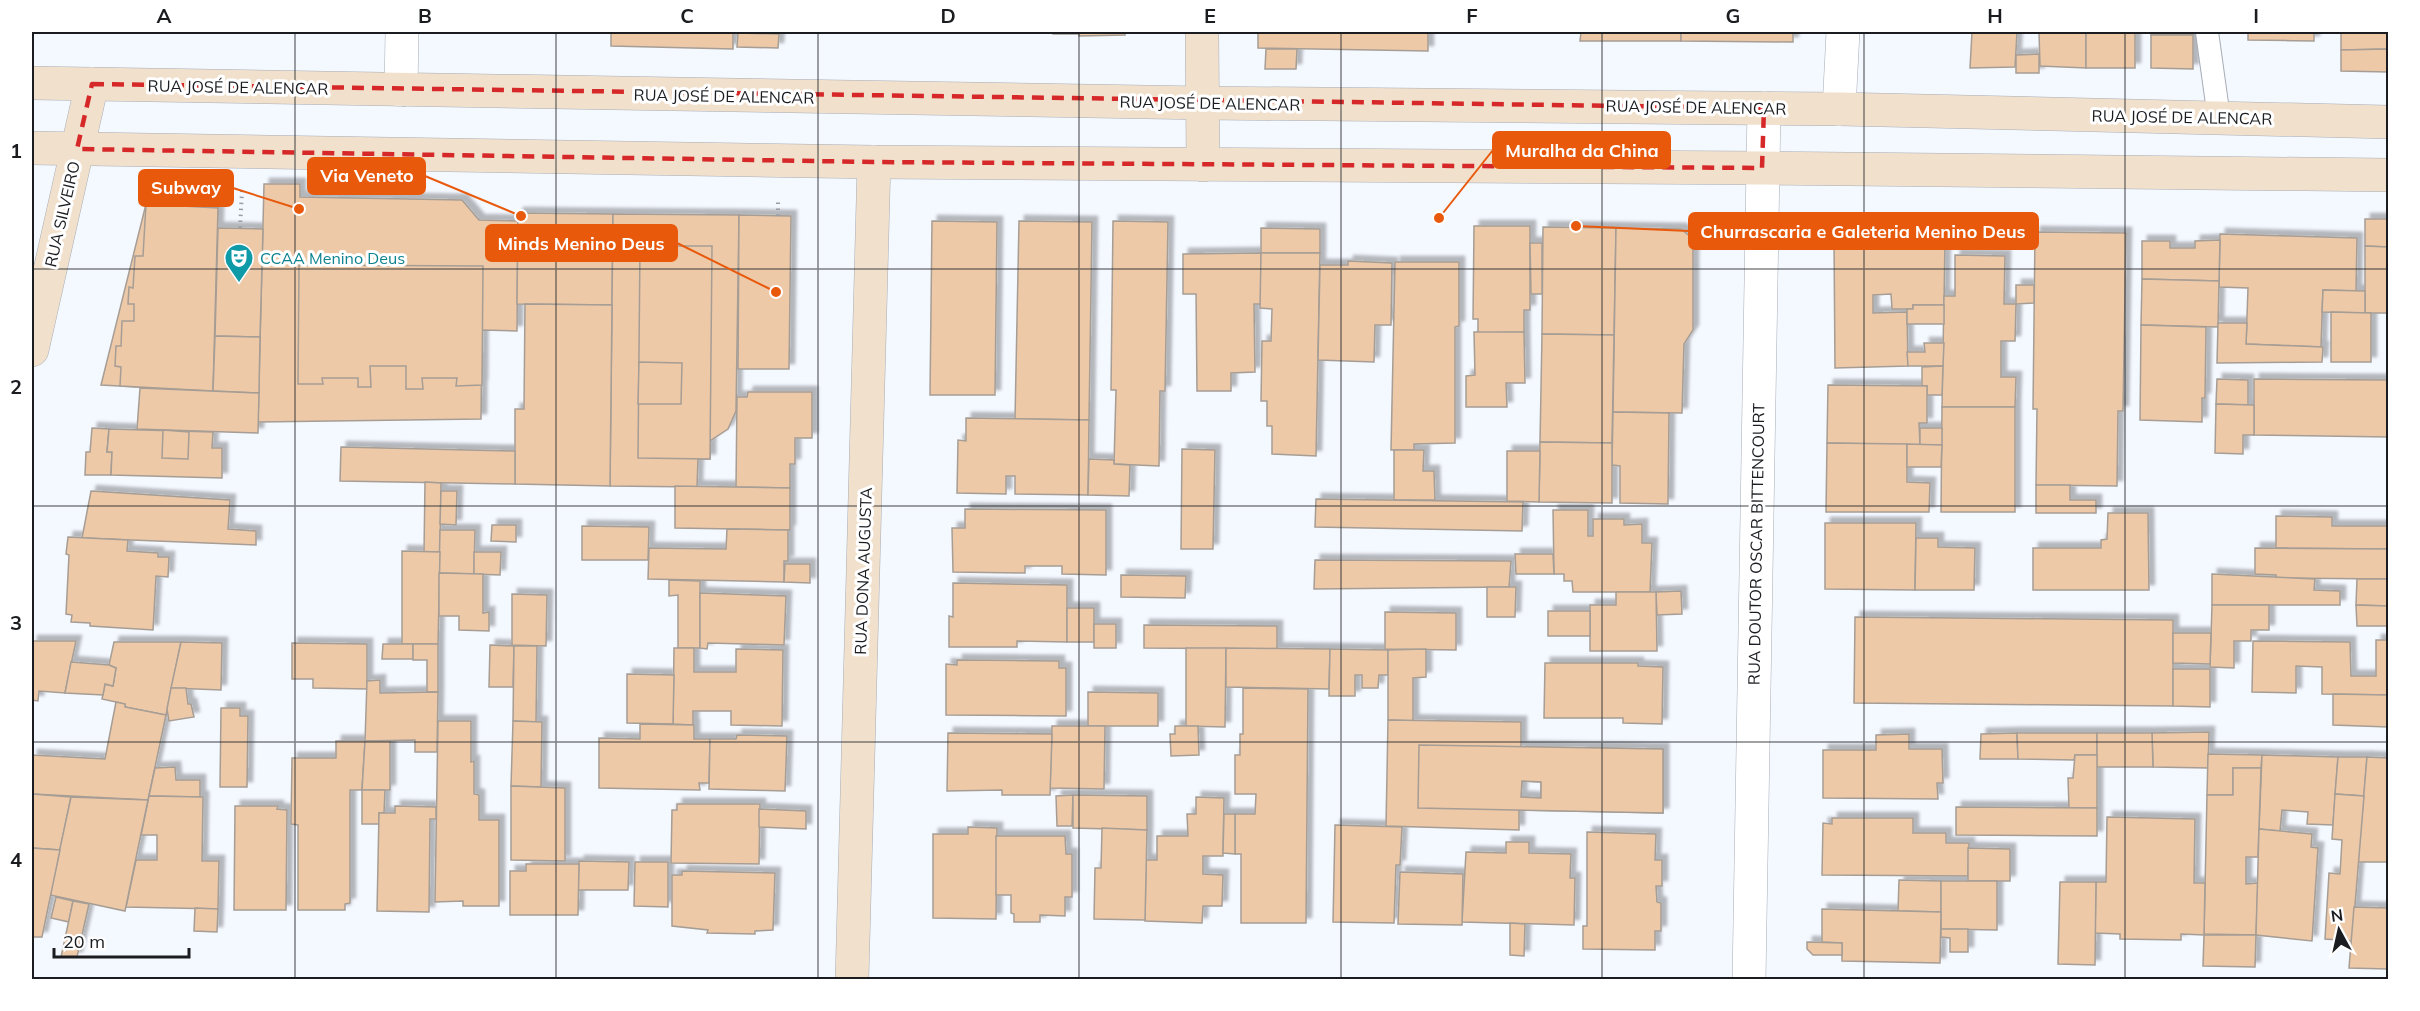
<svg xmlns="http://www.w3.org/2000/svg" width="2420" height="1011" viewBox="0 0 2420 1011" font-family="Mulish,sans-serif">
<defs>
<filter id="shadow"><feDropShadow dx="5.5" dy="-5.5" stdDeviation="1.5" flood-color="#0004"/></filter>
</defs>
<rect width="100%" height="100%" fill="#f4f8ff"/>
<g fill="#edc9a8" stroke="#a69d95" stroke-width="1.5" fill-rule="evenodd" filter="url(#shadow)">
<path d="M611,32H733V49L611,46Z"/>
<path d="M1053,32H1125V35L1079,36V34H1053Z"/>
<path d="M1258,32H1428V51L1258,48Z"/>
<path d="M1581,32H1681V41H1580Z"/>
<path d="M1681,32H1793V42L1681,41Z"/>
<path d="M1972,32H2017L2015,67L1970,68Z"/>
<path d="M2039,32H2086V68L2040,66Z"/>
<path d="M2096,32H2135V68H2086V33Z"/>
<path d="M2150,32H2193V35H2151Z"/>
<path d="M2248,32H2314V41L2248,40Z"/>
<path d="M2341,32H2388V49L2341,50Z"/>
<path d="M738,33L779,34L778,48L737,47Z"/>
<path d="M2151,35H2193V69L2151,68Z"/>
<path d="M1266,49H1297L1296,69H1265Z"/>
<path d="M2388,49V72L2341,71V50Z"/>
<path d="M2039,54V73H2016V55Z"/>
<path d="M264,184H300V197L462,200L479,220L518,221L517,331L482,330L481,419L258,422Z"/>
<path d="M146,204L218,208L213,391L101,385Z"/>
<path d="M146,204L218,208L213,391L120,386L121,367L115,366L116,346H121L122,321H134V304H128L129,287L133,288L135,256H143Z"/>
<path d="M518,213L613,214L612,305L517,304Z"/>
<path d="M613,214L739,215L736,411L728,429L710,441V459H698L697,487L610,486Z"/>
<path d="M739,215L791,216L789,369H738Z"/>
<path d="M2365,219H2388V247L2365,246Z"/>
<path d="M932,221L997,222L995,395H930Z"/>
<path d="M1019,221L1092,222L1089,420L1015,419Z"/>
<path d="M1113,221L1168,222L1165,391H1160L1159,466L1114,464L1116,390H1111Z"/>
<path d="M1474,226H1530V310H1524V332L1478,333V319H1473Z"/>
<path d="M1543,227L1616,228L1614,335L1542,334Z"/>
<path d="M218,228L263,229L260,337L215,336Z"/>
<path d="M1261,228L1320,229V253H1261Z"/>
<path d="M1616,228L1681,229L1693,239V330L1684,344L1682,413L1613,412Z"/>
<path d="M2035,232L2126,233L2123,411H2118L2117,486L2036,485L2037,409H2033Z"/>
<path d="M2220,234L2357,238L2356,291L2323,290L2321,347L2246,344L2248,288L2219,287Z"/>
<path d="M1945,238L1944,305H1913V309H1892L1891,294L1873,295V313L1907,312L1908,366L1835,368L1834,240Z"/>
<path d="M2220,240L2219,281L2142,279V241H2170V248H2195V241Z"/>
<path d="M1530,243H1542V294H1531Z"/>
<path d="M640,246H712L710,459L638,458Z"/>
<path d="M2365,246L2388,247V313H2365Z"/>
<path d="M1261,253V304H1254L1255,372L1231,373V391H1197L1196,294H1183V254Z"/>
<path d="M1261,253H1320L1316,456L1272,454V426H1267V401H1261L1262,341H1271L1272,309L1260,308Z"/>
<path d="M1955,255L2005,256L2004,304H2016L2015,341H2001V377H2016L2015,407H1942L1944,296H1955Z"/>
<path d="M1348,261L1392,263L1391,325H1375L1374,362L1318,360L1320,265H1348Z"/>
<path d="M1395,262H1459V326L1455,327V443L1414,444V450H1391Z"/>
<path d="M299,265L483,266L482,385L456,386L457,378H422L423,389H406V366H370L371,387H358V378H322L323,384H298Z"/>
<path d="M2142,279L2219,281L2218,327L2141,325Z"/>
<path d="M2016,285H2034V303L2016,304Z"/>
<path d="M2323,290L2365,291V313L2322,312Z"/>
<path d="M525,304L612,305L610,486L515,484V409H524Z"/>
<path d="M1913,305H1944V324H1907V309H1913Z"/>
<path d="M2331,312L2371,313V362H2331Z"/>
<path d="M2218,323H2247L2246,344L2323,347L2322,362L2217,363Z"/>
<path d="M2141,325L2206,327L2205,398H2202V422L2140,420Z"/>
<path d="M1474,332H1524L1525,383H1506L1507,407H1466V376L1475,375Z"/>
<path d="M1542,334L1614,335L1612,443L1540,442Z"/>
<path d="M215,336L260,337L259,393L213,391Z"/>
<path d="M1924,343H1944L1943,366H1908L1907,352H1925Z"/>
<path d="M639,362L682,363L681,404H638Z"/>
<path d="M1943,366L1942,395H1927V386H1922V367Z"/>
<path d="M2217,379L2248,380V405L2216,404Z"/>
<path d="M2254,379L2388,380V437L2254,435Z"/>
<path d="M1828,385L1927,386V423H1919L1920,445L1827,443Z"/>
<path d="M140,388L259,393L258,433L137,429Z"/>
<path d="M748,392H812V438H795V464H790V488L736,487L737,397H747Z"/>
<path d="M2216,404L2254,405V435H2243V454L2215,453Z"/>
<path d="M1942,407H2015V512H1941Z"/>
<path d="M1613,412L1669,413L1668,504L1620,503V466L1612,465Z"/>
<path d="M966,418L1089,420L1088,495L1015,494V476H1006V494L957,493L958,440L966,441Z"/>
<path d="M92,428L109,429L107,452H112L111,475H85L86,452H90Z"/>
<rect x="1920" y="428" width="22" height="17"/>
<path d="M109,429L213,432L212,448H222V478L111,475L112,452H107Z"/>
<path d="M163,430L189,432L188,459L162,458Z"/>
<path d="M1540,442L1612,443V503L1539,502Z"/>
<path d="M1827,443L1907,444V482L1930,483L1929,512H1826Z"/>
<path d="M1907,444L1942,445L1941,467H1907Z"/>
<path d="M341,447L515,451V484L340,481Z"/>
<path d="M1182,449L1215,450L1213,549H1181Z"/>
<path d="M1394,450H1424L1423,471H1434L1435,500H1394Z"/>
<path d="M1507,451H1540L1539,502L1507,501Z"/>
<path d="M1089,459L1114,460V464L1130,465L1129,496L1088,495Z"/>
<path d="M425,482L441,483L440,552H424Z"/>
<path d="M2036,485H2070V500H2096V513H2036Z"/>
<path d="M675,486L790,488V530L675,528Z"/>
<path d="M91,491L230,500L228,529L256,531V545L82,538Z"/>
<path d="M441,491H457L456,525L440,524Z"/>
<path d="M1316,499L1523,502L1522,531L1315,527Z"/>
<path d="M965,509L1106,510V575L1062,574V566H1025V573L953,572L952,528H965Z"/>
<path d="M1553,510H1588V536H1593V519H1624V525L1642,524V543H1652L1650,592H1573L1572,581H1564V574H1554Z"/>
<path d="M2108,513H2148L2149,590H2033V548H2101V540L2107,539Z"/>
<path d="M2276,516L2332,517V526H2388V549L2276,548Z"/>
<path d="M1825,523H1916L1915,590L1825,589Z"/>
<path d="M492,525H516V542L491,541Z"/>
<path d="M582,526L649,527L648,560H582Z"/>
<path d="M727,529L788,530V561H784V582L648,579L649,548L726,549Z"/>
<path d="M440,530H475L474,574L439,573Z"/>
<path d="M68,537L128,540L127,551L158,553V557H169L168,577L156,576L153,630L90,626V623L71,622L72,615L66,614L69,555L66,554Z"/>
<path d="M1916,538H1938V547L1975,548L1974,590H1915Z"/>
<path d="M2255,548L2388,549V579L2276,578V575L2255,574Z"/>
<path d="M402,551L440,552L438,644H402Z"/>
<path d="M474,552H501L500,575L474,574Z"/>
<path d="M1515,554H1553L1554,574H1516Z"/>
<path d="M1315,560L1511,561L1509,587L1314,589Z"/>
<path d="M785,564H810V583L784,582Z"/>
<path d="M439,573L483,574V613L489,612V631L459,630V616H439Z"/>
<path d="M2212,574L2315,579L2314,590L2340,591V605H2212Z"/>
<path d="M1121,575L1186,576L1185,598L1121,597Z"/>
<path d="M2357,579H2388V606L2356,605Z"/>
<path d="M669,580L700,581V648H678V595L669,596Z"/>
<path d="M953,583L1067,585V642L1017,641V647H949V616L953,617Z"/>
<path d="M1487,587H1516L1515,617H1487Z"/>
<path d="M1681,591L1682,614L1657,615L1656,592Z"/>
<path d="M1616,592H1656L1657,651H1590V605H1616Z"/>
<path d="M700,593L786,596L784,645L708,643L707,649L700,648Z"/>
<path d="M512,594L547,595L546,646L512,645Z"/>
<path d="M2212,605H2269V630H2251V641H2234V668L2210,667Z"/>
<path d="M2356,605L2388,606V626H2357Z"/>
<rect x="1067" y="608" width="27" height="34"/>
<rect x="1548" y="611" width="42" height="25"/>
<path d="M1385,612L1456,613V650L1385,649Z"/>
<path d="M1855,617L2173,620V706L1854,703Z"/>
<rect x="1094" y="624" width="22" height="24"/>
<path d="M1144,625L1277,626V649L1144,648Z"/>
<path d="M2173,633H2211L2210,664L2173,663Z"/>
<path d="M2376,640H2388V695L2322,694V667L2296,666V693L2252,692L2253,641L2350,642L2351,676H2376Z"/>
<path d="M32,641H76L65,693L39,691L38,701L32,700Z"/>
<path d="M114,642H181L166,715L125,707V704L102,699L105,684L113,686L116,668L109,665Z"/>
<path d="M181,642L222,643L221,690L171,688Z"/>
<path d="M292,643L367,644V689L313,688V679H292Z"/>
<path d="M383,644H413V659H382Z"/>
<path d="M413,644H438V692H427V660H413Z"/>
<path d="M490,645L514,646L513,687H489Z"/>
<path d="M514,646H537L536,722L513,721Z"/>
<path d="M674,648H694V672H736V649L783,650L782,726L731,725V711H693V725L673,724Z"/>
<path d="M1186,648H1226L1225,727L1186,726Z"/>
<path d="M1226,648L1330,649L1329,689L1226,687Z"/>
<path d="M1330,649L1388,650V675H1379L1378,688H1362V675H1355V696H1329Z"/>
<path d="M1426,649V677L1413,678V721L1388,720V650Z"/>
<path d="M957,660L1059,661V668H1066V716L946,715V664L957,665Z"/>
<path d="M71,662L109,665L116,668L113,686L105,684L103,695L65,693Z"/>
<path d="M1545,663H1638V666L1663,667L1662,724L1623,723V718H1544Z"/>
<path d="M2173,669H2210V707L2173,706Z"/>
<path d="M627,674L674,675L673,724L627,723Z"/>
<path d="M380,680V693L438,692L437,752H415V740L365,741L367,681Z"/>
<path d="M171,688H186L188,704H191L194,717L169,721L167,709Z"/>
<path d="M1243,688L1308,689L1306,923H1241V854H1235V814H1255L1256,794H1235V755H1240V734H1243Z"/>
<path d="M1088,692L1158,693V726H1088Z"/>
<path d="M2333,694L2388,695V727L2333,725Z"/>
<path d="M116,702L125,704V707L166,715L148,800L32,794V755L105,759Z"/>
<path d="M221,708H240V716H248L247,787H220Z"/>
<path d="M1388,720L1521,722V747L1663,749V813L1519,810V830L1386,826ZM1522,781L1541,782V798L1521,797Z"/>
<path d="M438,721H471V762L474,761V794L479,795V820H499V906H463V901L435,902Z"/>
<path d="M513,721L542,722L541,787L511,786Z"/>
<path d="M640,724L694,725V739H710L709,783H699L700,790L599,788V738L640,739Z"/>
<path d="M1052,726H1105L1104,789L1050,788Z"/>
<path d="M1175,726H1198L1199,755L1171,756L1170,734H1175Z"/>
<path d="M2209,732L2208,768L2153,767L2152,733Z"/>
<path d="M948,733L1052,734L1050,795H1002V790L947,791Z"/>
<path d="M2017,733L2018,759H1980L1981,734Z"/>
<path d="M2017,733H2097V755H2075L2074,760L2018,759Z"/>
<path d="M2097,733H2152L2153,767H2097Z"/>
<path d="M1909,734V749H1942L1943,783H1937L1938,799L1823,798V750H1876V735Z"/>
<path d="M737,735L787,736L785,791L709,789L710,739H736Z"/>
<path d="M336,741H365L362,790H350V903L345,904V910H298V825L291,824L292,758H336Z"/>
<path d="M365,741H390V790H362Z"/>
<path d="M1419,745L1663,749V813L1418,808ZM1522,781L1541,782V798L1521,797Z"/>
<path d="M2208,754L2262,755L2261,768H2233V795H2207Z"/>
<path d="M2075,755H2097V808H2069L2068,778H2073Z"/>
<path d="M2262,755L2338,757L2333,825L2307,824L2308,812L2282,810L2280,831L2259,829Z"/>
<path d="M2338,757H2367L2364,796L2335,794Z"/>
<path d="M2367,757L2388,758V862H2358Z"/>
<path d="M175,767L176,780H200V797L149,796L155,768Z"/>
<path d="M2233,768H2261L2258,857H2246V884L2258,883L2256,935L2204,934L2207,795H2233Z"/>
<path d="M511,786L565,788V861L511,860Z"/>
<path d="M362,790H385L384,813H379V824H362Z"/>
<path d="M32,794L71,797L60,850L32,848Z"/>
<path d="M2335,794L2364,796L2352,941L2325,939L2329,873L2340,874L2342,840L2332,839Z"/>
<path d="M1073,795L1072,826H1057L1056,796Z"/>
<path d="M1073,795L1147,796V830L1073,828Z"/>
<path d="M149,796L203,797L202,861H219L218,909L126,907L136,860H157V835H141Z"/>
<path d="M71,797L148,800L125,911L50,895Z"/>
<path d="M1196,797L1224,798L1223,856H1203V874L1223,875L1222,906H1203L1202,923L1145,921L1146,860H1157V836H1188L1187,814H1196Z"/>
<path d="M677,804H760L759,864L671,863L672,810H677Z"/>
<path d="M235,806H278L277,809L287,810L286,910H234Z"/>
<path d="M395,806L436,807V819H430L429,912L377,911L379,813H395Z"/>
<path d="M1956,807L2097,808V836L1956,835Z"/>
<path d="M759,809L806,811V829L759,827Z"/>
<path d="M1224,814H1235V854L1223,853Z"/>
<path d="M2107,817L2195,819L2194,883H2205L2204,935L2181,934V940L2120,939V934L2095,933L2096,882H2106Z"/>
<path d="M1832,818H1913V833H1946V843H1969L1968,876L1822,875L1823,823L1832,824Z"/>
<path d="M1335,825L1402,827L1400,865H1396L1394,923L1333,922Z"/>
<path d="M968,827L997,828L996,919L933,918V834H968Z"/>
<path d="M1102,828L1147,830L1145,920L1094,919L1095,868H1101Z"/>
<path d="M2259,829L2312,834L2311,847L2318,848L2312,941L2256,935Z"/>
<path d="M1587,832L1656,834L1655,860H1662V886H1656L1657,902L1661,903V931H1655V950L1583,949V926H1587Z"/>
<path d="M996,836H1065L1066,854H1072V897H1065V916L1040,915V922H1014V914L1011,913V895H996Z"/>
<path d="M1506,842H1529V853L1571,854L1570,878H1575L1574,925L1462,922L1466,852L1506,853Z"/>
<path d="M32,848L60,850L42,937H32Z"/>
<path d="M1968,848L2010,849V881H1968Z"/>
<path d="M579,861L629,862L628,890H578Z"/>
<path d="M635,862H668V907L634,906Z"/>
<path d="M526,864H579L578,915H510V871H526Z"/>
<path d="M682,871L775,873L773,930L755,931V934L707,933L708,930L672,926V875H682Z"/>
<path d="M1400,872L1463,874L1462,925L1398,924Z"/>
<path d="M1899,880L1941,881V912L1898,911Z"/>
<path d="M1941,881H1997V930L1941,929Z"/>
<path d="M2060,882H2096L2095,965L2058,964Z"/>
<path d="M56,897L73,901L69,922L51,918Z"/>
<path d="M73,901L89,904L77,957H61Z"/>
<path d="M2354,907L2388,908V969L2349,968Z"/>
<path d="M195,908L218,909L217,932L194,931Z"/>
<path d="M1822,909L1941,912L1940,963L1842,961V943L1822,942Z"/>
<path d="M1510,923L1525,924L1524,956L1510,955Z"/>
<path d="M1941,929H1968V952H1950V938L1941,937Z"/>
<path d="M2204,935H2256L2255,967L2203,966Z"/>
<path d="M1807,942L1842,943V955H1813L1807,949Z"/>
</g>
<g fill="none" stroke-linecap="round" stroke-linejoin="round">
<g stroke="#a7adb7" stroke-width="24">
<path id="lane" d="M2207,32L2219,118"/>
</g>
<g stroke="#a7adb7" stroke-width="34">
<g id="street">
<path d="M401,90L402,32"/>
<path d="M1839,109L1843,32"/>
<path d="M1749,980L1764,108"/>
</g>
</g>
<g stroke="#a7adb7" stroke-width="34">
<g id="secondary">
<path d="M1202,32L1203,165"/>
<path d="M32,83L1204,103L1839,109L2388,122"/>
<path d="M32,148L874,162L1762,168L2388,175"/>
<path d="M32,350L92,84"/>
<path d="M852,980L874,162"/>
</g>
</g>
<g stroke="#9a9da3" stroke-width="4" stroke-dasharray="1.5 4.5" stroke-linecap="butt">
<path d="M778,216V200"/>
<path d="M240,228L242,191"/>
</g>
<use href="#lane" stroke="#fff" stroke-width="22"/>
<use href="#street" stroke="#fff" stroke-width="33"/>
<use href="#secondary" stroke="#f1e0cc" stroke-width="33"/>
</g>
<path fill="none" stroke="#d62828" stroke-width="4.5" stroke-dasharray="12 8" stroke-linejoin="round" d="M92,84L1764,108L1762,168L874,162L77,149Z"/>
<path fill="none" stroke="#1a1c20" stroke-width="1.5" stroke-opacity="0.55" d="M295,32V980M556,32V980M818,32V980M1079,32V980M1341,32V980M1602,32V980M1864,32V980M2125,32V980M32,269H2388M32,506H2388M32,742H2388"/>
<defs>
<g id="theatre-pin" transform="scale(1.5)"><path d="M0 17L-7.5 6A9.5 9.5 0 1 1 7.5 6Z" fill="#0f9aa8" stroke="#fff"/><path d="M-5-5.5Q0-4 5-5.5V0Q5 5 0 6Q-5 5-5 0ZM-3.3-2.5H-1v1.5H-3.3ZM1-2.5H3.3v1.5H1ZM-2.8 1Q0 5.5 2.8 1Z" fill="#fff"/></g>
</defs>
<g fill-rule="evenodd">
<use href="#theatre-pin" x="239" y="258"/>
</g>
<g text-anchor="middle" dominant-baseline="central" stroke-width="6" stroke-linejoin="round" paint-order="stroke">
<g font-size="16" fill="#1a1c20" stroke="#fff">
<text transform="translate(238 87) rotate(1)">RUA JOSÉ DE ALENCAR</text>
<text transform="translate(724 96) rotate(1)">RUA JOSÉ DE ALENCAR</text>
<text transform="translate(1210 103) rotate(1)">RUA JOSÉ DE ALENCAR</text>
<text transform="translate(1696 107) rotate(1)">RUA JOSÉ DE ALENCAR</text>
<text transform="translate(2182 117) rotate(1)">RUA JOSÉ DE ALENCAR</text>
<text transform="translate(62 214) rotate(-77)">RUA SILVEIRO</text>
<text transform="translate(1756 544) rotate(-89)">RUA DOUTOR OSCAR BITTENCOURT</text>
<text transform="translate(863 571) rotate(-88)">RUA DONA AUGUSTA</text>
</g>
<g font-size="16" fill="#0d838f" stroke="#fff" text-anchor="start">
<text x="260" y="258">CCAA Menino Deus</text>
</g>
</g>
<path fill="none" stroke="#e8590c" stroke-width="2" d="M1439 218L1493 150M521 216L425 176M299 209L233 188M1576 226L1689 231M776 292L677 243"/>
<g fill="#e8590c" stroke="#fff" stroke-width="2">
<circle cx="1439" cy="218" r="6"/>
<circle cx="521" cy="216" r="6"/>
<circle cx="299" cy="209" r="6"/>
<circle cx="1576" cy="226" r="6"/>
<circle cx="776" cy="292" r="6"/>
</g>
<g fill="#e8590c" stroke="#e8590c" stroke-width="2">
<rect x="1493" y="132" width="177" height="36" rx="6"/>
<rect x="308" y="158" width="117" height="36" rx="6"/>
<rect x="139" y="170" width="94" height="36" rx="6"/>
<rect x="1689" y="213" width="349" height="36" rx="6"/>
<rect x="486" y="225" width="191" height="36" rx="6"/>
</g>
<g font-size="18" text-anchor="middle" font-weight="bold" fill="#fff">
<text x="1582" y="157">Muralha da China</text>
<text x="367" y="182">Via Veneto</text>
<text x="186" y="194">Subway</text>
<text x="1863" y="238">Churrascaria e Galeteria Menino Deus</text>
<text x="581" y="250">Minds Menino Deus</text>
</g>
<rect width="2420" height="1011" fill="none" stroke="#ffffff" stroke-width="66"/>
<g transform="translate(2339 930) rotate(352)" stroke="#ffffff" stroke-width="4.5" paint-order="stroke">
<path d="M0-4.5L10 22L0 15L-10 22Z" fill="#1a1c20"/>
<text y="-9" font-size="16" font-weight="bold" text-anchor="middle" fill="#1a1c20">N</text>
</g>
<path d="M54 948v9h135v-9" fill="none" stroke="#1a1c20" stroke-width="3"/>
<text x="63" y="948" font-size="18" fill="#1a1c20" stroke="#ffffff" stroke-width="4.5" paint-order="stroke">20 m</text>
<rect x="33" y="33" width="2354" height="945" fill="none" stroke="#1a1c20" stroke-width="2"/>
<g font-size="20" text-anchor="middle" font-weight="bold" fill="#1a1c20">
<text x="164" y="23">A</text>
<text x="425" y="23">B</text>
<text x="687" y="23">C</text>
<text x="948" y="23">D</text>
<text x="1210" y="23">E</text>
<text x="1472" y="23">F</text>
<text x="1733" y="23">G</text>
<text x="1995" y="23">H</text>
<text x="2256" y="23">I</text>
<text x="16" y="158">1</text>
<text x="16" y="394">2</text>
<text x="16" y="630">3</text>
<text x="16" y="867">4</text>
</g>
</svg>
